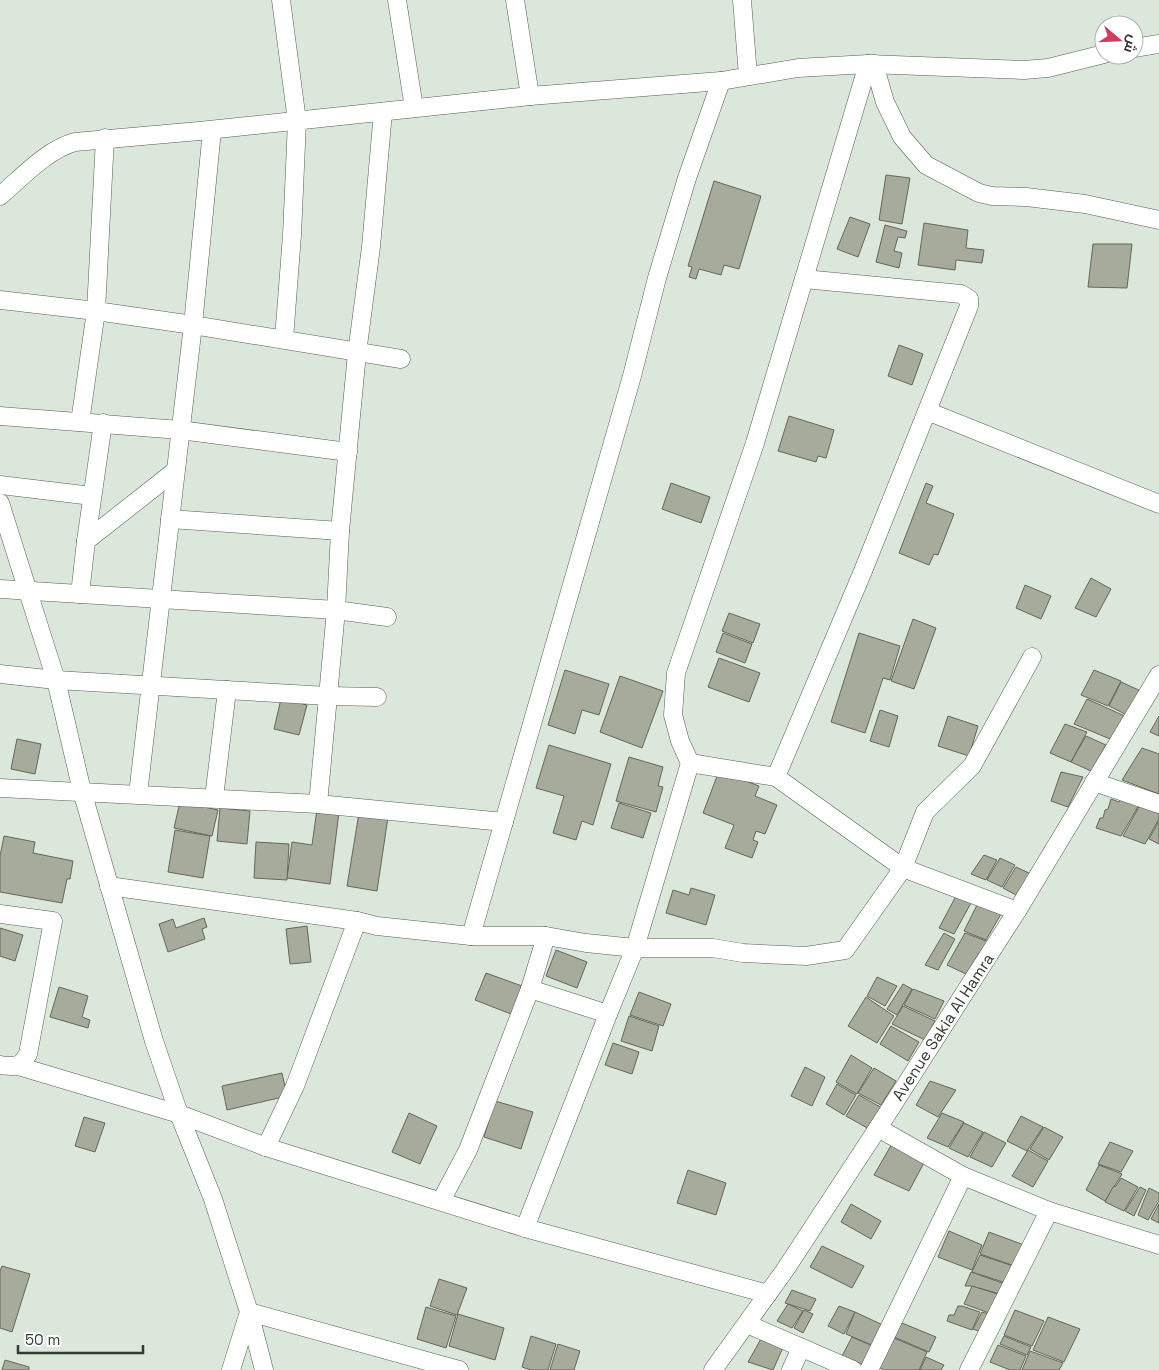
<svg xmlns="http://www.w3.org/2000/svg" width="1159" height="1370" viewBox="0 0 1159 1370" font-family="'Space Grotesk',Cairo,sans-serif">
<rect width="100%" height="100%" fill="#dae7da"/>
<g fill="#a7ab9b" stroke="#646759">
<path d="M886,175L910,178L902,224L879,220Z"/>
<path d="M714,181L761,196L739,269L724,265L721,275L699,269L696,279L689,277L692,267L688,266Z"/>
<path d="M850,217L870,224L858,257L837,249Z"/>
<path d="M924,223L968,230L966,248L984,250L982,263L956,260L955,270L918,265Z"/>
<path d="M885,225L907,231L905,238L898,237L894,251L902,253L899,268L876,262Z"/>
<path d="M1093,244H1132L1127,288L1088,287Z"/>
<path d="M899,345L923,354L912,385L888,376Z"/>
<path d="M789,416L834,430L826,458L818,456L816,462L778,451Z"/>
<path d="M671,483L710,497L701,523L662,509Z"/>
<path d="M926,483L933,486L926,503L954,514L938,555L934,554L929,565L899,553Z"/>
<path d="M1091,578L1111,589L1096,617L1075,608Z"/>
<path d="M1025,585L1051,596L1041,619L1016,608Z"/>
<path d="M729,613L760,624L753,643L722,631Z"/>
<path d="M913,619L936,628L914,689L891,681Z"/>
<path d="M723,633L752,644L745,663L716,652Z"/>
<path d="M859,633L900,646L890,680L883,678L865,733L831,722Z"/>
<path d="M719,658L760,673L749,702L708,687Z"/>
<path d="M565,670L609,684L599,715L582,710L575,734L548,725Z"/>
<path d="M1094,670L1121,681L1108,706L1081,695Z"/>
<path d="M620,676L663,691L642,748L600,732Z"/>
<path d="M1121,682L1143,692L1129,716L1109,706Z"/>
<path d="M281,699L307,705L299,735L274,729Z"/>
<path d="M1087,699L1127,717L1115,741L1074,724Z"/>
<path d="M880,710L898,716L889,747L870,741Z"/>
<path d="M948,716L978,726L969,756L938,746Z"/>
<path d="M1159,716V736L1150,732Z"/>
<path d="M1065,724L1087,732L1071,762L1050,753Z"/>
<path d="M1086,736L1106,745L1091,771L1071,762Z"/>
<path d="M17,739L41,744L35,774L11,769Z"/>
<path d="M549,745L611,764L593,825L582,821L576,840L553,833L564,796L536,788Z"/>
<path d="M1142,748L1159,754V794L1122,780Z"/>
<path d="M629,757L663,767L658,786L663,787L656,812L616,801Z"/>
<path d="M719,771L759,786L755,796L777,805L765,834L756,831L753,840L758,842L752,858L725,848L734,825L703,813Z"/>
<path d="M1061,772L1083,777L1068,807L1051,801Z"/>
<path d="M1111,799L1119,802L1121,799L1139,805L1121,836L1096,828L1100,818H1103L1105,810L1108,809Z"/>
<path d="M180,802L218,810L212,836L174,828Z"/>
<path d="M619,803L651,813L643,838L611,828Z"/>
<path d="M1140,805L1159,812V819L1145,844L1123,836Z"/>
<path d="M220,808L250,811L247,844L217,841Z"/>
<path d="M317,809L339,812L330,884L287,878L292,842L312,845Z"/>
<path d="M359,813L388,817L377,891L347,886Z"/>
<path d="M1159,821V844L1149,839Z"/>
<path d="M175,830L210,836L203,878L168,872Z"/>
<path d="M4,836L35,842L33,853L73,861L70,879H67L62,903L0,892V856Z"/>
<path d="M256,842L289,844L287,880L254,878Z"/>
<path d="M984,855L997,860L986,880L971,874Z"/>
<path d="M1000,858L1015,865L1002,887L987,880Z"/>
<path d="M1016,867L1031,874L1018,896L1003,888Z"/>
<path d="M691,888L715,895L706,925L666,913L673,890L689,895Z"/>
<path d="M956,896L971,903L954,934L939,928Z"/>
<path d="M978,903L1001,914L986,940L964,931Z"/>
<path d="M204,918L207,927L202,929L205,939L168,952L159,924L173,919L176,928Z"/>
<path d="M307,926L311,962L290,964L286,929Z"/>
<path d="M0,928L23,935L15,961L0,956Z"/>
<path d="M944,933L955,939L938,970L925,965Z"/>
<path d="M965,933L989,942L983,951L979,953L966,974L947,965Z"/>
<path d="M556,950L587,962L577,988L546,976Z"/>
<path d="M486,973L522,986L511,1014L475,1000Z"/>
<path d="M877,977L897,986L885,1006L867,996Z"/>
<path d="M903,984L912,989L897,1015L887,1009Z"/>
<path d="M59,987L88,996L82,1017L90,1020L88,1028L50,1017Z"/>
<path d="M913,989L944,1001L935,1019L904,1005Z"/>
<path d="M639,992L671,1004L663,1026L630,1015Z"/>
<path d="M866,997L894,1016L877,1043L848,1026Z"/>
<path d="M903,1006L935,1021L925,1040L892,1024Z"/>
<path d="M629,1016L659,1026L652,1051L621,1041Z"/>
<path d="M891,1026L919,1042L908,1061L880,1044Z"/>
<path d="M613,1043L639,1052L632,1074L605,1065Z"/>
<path d="M851,1055L872,1068L857,1094L836,1082Z"/>
<path d="M805,1067L825,1077L812,1106L791,1096Z"/>
<path d="M874,1068L896,1081L881,1105L858,1093Z"/>
<path d="M282,1073L287,1096L227,1110L222,1086Z"/>
<path d="M930,1081L956,1090L938,1117L916,1105Z"/>
<path d="M837,1084L856,1095L844,1115L826,1104Z"/>
<path d="M859,1095L882,1108L869,1129L846,1116Z"/>
<path d="M495,1101L533,1112L521,1149L484,1137Z"/>
<path d="M409,1113L437,1126L420,1164L392,1152Z"/>
<path d="M942,1113L964,1122L948,1147L927,1138Z"/>
<path d="M1021,1116L1043,1127L1027,1151L1007,1141Z"/>
<path d="M84,1117L105,1123L95,1152L75,1146Z"/>
<path d="M964,1123L983,1132L968,1157L949,1148Z"/>
<path d="M1044,1127L1063,1137L1049,1160L1030,1149Z"/>
<path d="M984,1132L1006,1143L992,1167L970,1157Z"/>
<path d="M893,1142L926,1159L909,1191L874,1175Z"/>
<path d="M1110,1142L1133,1151L1121,1172L1098,1164Z"/>
<path d="M1028,1150L1048,1161L1033,1187L1012,1176Z"/>
<path d="M1099,1165L1122,1174L1105,1201L1086,1190Z"/>
<path d="M688,1170L726,1183L716,1215L677,1203Z"/>
<path d="M1121,1178L1138,1187L1124,1211L1105,1202L1113,1187L1116,1186Z"/>
<path d="M1140,1187L1146,1190L1134,1216L1125,1211Z"/>
<path d="M1149,1188L1159,1193V1201L1148,1220L1138,1215Z"/>
<path d="M851,1204L881,1221L871,1239L841,1222Z"/>
<path d="M1159,1204V1223L1151,1219Z"/>
<path d="M949,1231L982,1245L972,1270L938,1257Z"/>
<path d="M989,1232L1024,1245L1015,1266L980,1254Z"/>
<path d="M822,1246L864,1266L852,1288L810,1267Z"/>
<path d="M980,1255L1013,1266L1006,1283L972,1272Z"/>
<path d="M2,1266L30,1274L12,1332L0,1328V1271Z"/>
<path d="M971,1272L1005,1284L1000,1294L971,1286H965Z"/>
<path d="M439,1279L467,1288L457,1315L430,1306Z"/>
<path d="M972,1286L1004,1296L995,1315L964,1304Z"/>
<path d="M792,1290L816,1299L810,1311L785,1303Z"/>
<path d="M788,1304L803,1311L792,1328L777,1321Z"/>
<path d="M839,1306L855,1312L844,1334L828,1326Z"/>
<path d="M958,1306H962L980,1312L972,1330L947,1321L949,1315H954Z"/>
<path d="M426,1307L456,1316L446,1348L417,1339Z"/>
<path d="M804,1310L813,1314L803,1333L794,1328Z"/>
<path d="M1015,1310L1044,1321L1032,1346L1004,1335Z"/>
<path d="M855,1312L887,1327L876,1347L846,1334Z"/>
<path d="M982,1312L993,1315L984,1333L973,1329Z"/>
<path d="M458,1314L504,1328L495,1360L449,1346Z"/>
<path d="M1048,1317L1080,1329L1064,1362L1033,1350Z"/>
<path d="M902,1323L936,1337L929,1352L894,1337Z"/>
<path d="M531,1336L556,1344L548,1370H531L522,1367Z"/>
<path d="M1004,1336L1031,1347L1027,1355L1000,1344Z"/>
<path d="M762,1337L785,1343L773,1370L748,1362Z"/>
<path d="M852,1337L875,1347L866,1366L842,1356Z"/>
<path d="M894,1338L927,1352L919,1370H884L879,1367Z"/>
<path d="M558,1344L580,1351L574,1370H550Z"/>
<path d="M998,1345L1026,1356L1020,1370H1010L990,1362Z"/>
<path d="M1030,1351L1063,1363L1059,1370H1022Z"/>
<path d="M926,1357L944,1365L941,1370H920Z"/>
<path d="M5,1360L29,1367V1370H2Z"/>
</g>
<g fill="none" stroke-linecap="round" stroke-linejoin="round">
<g stroke="#535f54" stroke-width="19">
<g id="minor">
<path d="M281,0L297,121L292,235L284,339"/>
<path d="M397,0L414,108"/>
<path d="M515,0L530,96"/>
<path d="M742,0L748,76"/>
<path d="M1134,48L1159,44"/>
<path d="M874,64L885,102L902,137L926,165L979,193L992,196L1026,197L1085,204L1159,220"/>
<path d="M0,196C22,177 48,149 75,142L199,131L530,96L721,81L798,68L868,64L1024,70L1048,68L1104,54"/>
<path d="M804,279L961,294L969,299V306L863,571L776,777L903,868L1017,911"/>
<path d="M0,300L96,311L193,325L401,359"/>
<path d="M927,411L1159,504"/>
<path d="M0,416L180,430L348,452"/>
<path d="M80,422L96,311L105,138"/>
<path d="M0,485L92,496"/>
<path d="M0,503L56,680L82,791L154,1041L179,1114L213,1199L249,1312L231,1370"/>
<path d="M170,519L340,531"/>
<path d="M86,541L175,471"/>
<path d="M0,589L336,610L387,617"/>
<path d="M80,594L86,541L103,423"/>
<path d="M0,674L56,680L328,696L377,697"/>
<path d="M690,763L776,777"/>
<path d="M1094,782L1159,804"/>
<path d="M0,788L318,804L336,610L340,531L357,353L371,247L383,112"/>
<path d="M138,794L193,325L212,130"/>
<path d="M214,798L227,690"/>
<path d="M318,804L504,822"/>
<path d="M109,886L357,921"/>
<path d="M0,914L53,921L28,1054C20,1068 15,1067 0,1065"/>
<path d="M471,936L632,376L657,278L687,178L721,81"/>
<path d="M530,989L608,1014"/>
<path d="M18,1066L179,1114L266,1147L525,1228L768,1294"/>
<path d="M878,1128L963,1176L1049,1211L1159,1245"/>
<path d="M266,1147L295,1086L357,921L377,926L471,936H546L586,943L635,948H713L743,953L806,956L845,950L903,868L925,812L972,766L1032,657"/>
<path d="M441,1201L468,1150L530,989L546,936"/>
<path d="M525,1228L608,1014L635,948L690,763L680,741L673,715L676,673L755,443L868,64"/>
<path d="M747,1324L853,1370"/>
<path d="M264,1370L249,1312L459,1370"/>
<path d="M713,1370L785,1270L878,1128L1017,911L1159,675"/>
<path d="M791,1370L801,1348"/>
<path d="M869,1370L963,1176"/>
<path d="M969,1370L1049,1211"/>
</g>
</g>
<use href="#minor" stroke="#fff" stroke-width="18"/>
</g>
<g text-anchor="middle" dominant-baseline="central" stroke-width="5" stroke-linejoin="round" paint-order="stroke">
<g font-size="16" fill="#353b35" stroke="#fff">
<text transform="translate(943 1027) rotate(-57)">Avenue Sakia Al Hamra</text>
</g>
</g>
<g transform="translate(1119 40) rotate(109)"><circle r="24" fill="#ffffff" stroke="#aeb1ae"/>
<path d="M0-4L9 19L0 12L-9 19Z" fill="#cd3d60"/>
<text y="-8" font-size="14" font-weight="bold" text-anchor="middle" fill="#353b35">ش</text>
</g>
<path d="M18 1345v8h125v-8" fill="none" stroke="#353b35" stroke-width="2.5"/>
<text x="25" y="1345" font-size="15" fill="#353b35" stroke="#ffffff" stroke-width="4" paint-order="stroke">50 m</text>
</svg>
